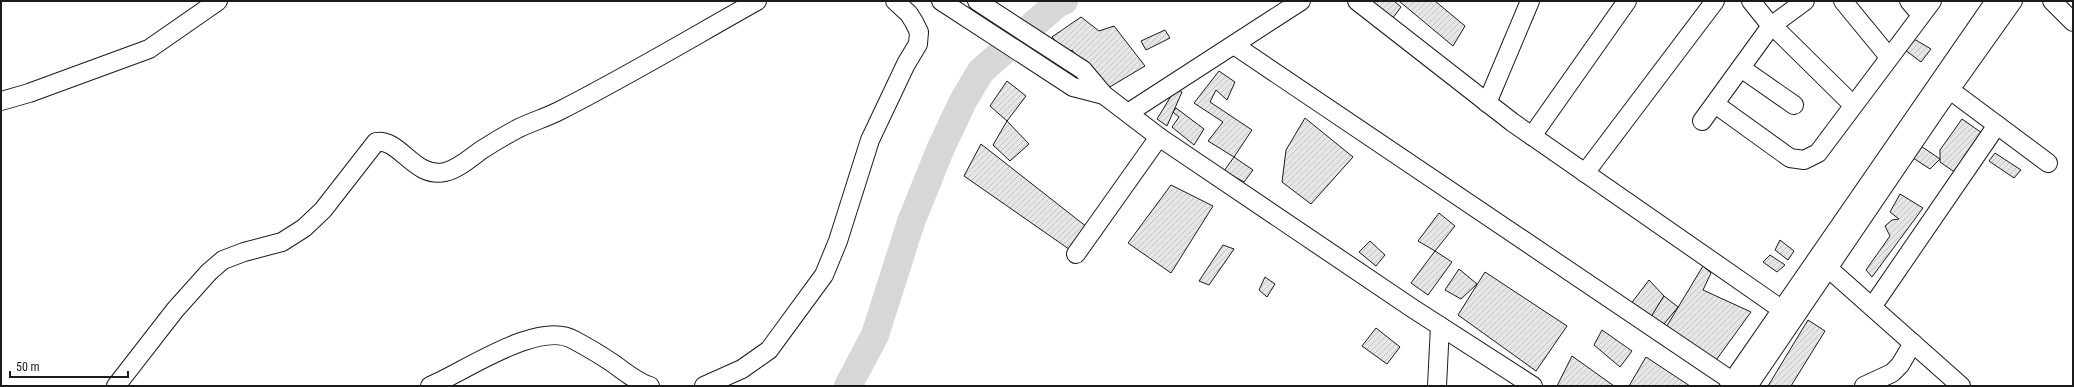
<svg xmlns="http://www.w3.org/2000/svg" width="2074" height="387" viewBox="0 0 2074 387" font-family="'Roboto Condensed',sans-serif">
<defs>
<pattern id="building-hatch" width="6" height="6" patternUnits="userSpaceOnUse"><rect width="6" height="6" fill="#e6e6e6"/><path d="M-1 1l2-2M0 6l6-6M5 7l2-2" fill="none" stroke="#c5c5c5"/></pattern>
</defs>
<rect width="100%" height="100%" fill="#fff"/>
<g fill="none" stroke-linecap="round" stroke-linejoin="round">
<path stroke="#d7d7d7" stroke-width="28" d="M848,386L875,335L911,222L940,150L963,101L981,71L1058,3L1064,1"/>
</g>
<g fill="url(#building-hatch)" stroke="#1a1a1a">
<path d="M1369,1H1394L1401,7L1392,19Z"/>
<path d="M1399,1H1435L1465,26L1453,46Z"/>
<path d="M1081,17L1099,31L1114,26L1145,66L1108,88L1081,62L1072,50L1067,55L1052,37Z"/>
<path d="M1165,30L1170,38L1146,50L1141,41Z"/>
<path d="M1914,39L1931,49L1921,62L1905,50Z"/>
<path d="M1219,71L1235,82L1227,100L1216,90L1210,102L1252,130L1234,157L1208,141L1223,122L1194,103Z"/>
<path d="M1007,81L1026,96L1007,121L990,106Z"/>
<path d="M1176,88L1182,92L1167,126L1157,119Z"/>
<path d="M1176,108L1204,129L1194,145L1172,127L1179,117L1173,112Z"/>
<path d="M1305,118L1353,157L1311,204L1282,182L1286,150Z"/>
<path d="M1962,119L1982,133L1956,173L1940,162V150Z"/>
<path d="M1007,121L1029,144L1010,161L993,145Z"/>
<path d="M981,144L1092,231L1076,254L964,176Z"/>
<path d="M1918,144L1940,159L1930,169L1910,156Z"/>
<path d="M1995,153L2021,170L2014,178L1989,161Z"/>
<path d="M1234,157L1253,170L1244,182L1224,171Z"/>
<path d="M1171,185L1213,206L1171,273L1128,243Z"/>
<path d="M1900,194L1923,208L1872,277L1866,270L1890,236L1885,226L1892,220L1899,219L1890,212Z"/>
<path d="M1439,213L1455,226L1435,251L1418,241Z"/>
<path d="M1780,240L1794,251L1788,260L1775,250Z"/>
<path d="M1370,241L1385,255L1376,266L1359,252Z"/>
<path d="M1223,245L1234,249L1209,285L1199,281Z"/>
<path d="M1435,251L1452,262L1428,295L1411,283Z"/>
<path d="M1770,255L1785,265L1777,272L1763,262Z"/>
<path d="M1703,266L1711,273L1703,290L1751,312L1714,363L1662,334Z"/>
<path d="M1459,269L1477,284L1461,299L1445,290Z"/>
<path d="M1485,272L1567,326L1536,371L1458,315Z"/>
<path d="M1265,277L1275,284L1267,297L1259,290Z"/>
<path d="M1649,280L1664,296L1650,319L1630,305Z"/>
<path d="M1664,296L1678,307L1660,329L1647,323Z"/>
<path d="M1808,320L1825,331L1791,386H1768Z"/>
<path d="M1376,328L1400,347L1387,364L1362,346Z"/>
<path d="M1602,330L1632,351L1620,367L1594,345Z"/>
<path d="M1572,356L1614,386H1557Z"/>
<path d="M1646,357L1690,386H1629Z"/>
</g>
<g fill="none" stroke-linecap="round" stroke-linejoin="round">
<g stroke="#1a1a1a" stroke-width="20">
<g id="minor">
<path d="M941,1L1073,87L1104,95"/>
<path d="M977,1L1083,70L1104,95L1159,137L1412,308L1533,386"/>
<path d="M1357,1L1512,122L1781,309"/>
<path d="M1751,1L1771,26L1780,33L1853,105"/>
<path d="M1843,1L1889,57"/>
<path d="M1909,1L1921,15"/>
<path d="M2052,1L2073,22"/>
<path d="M1234,45L1732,381"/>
<path d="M1741,68L1794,105"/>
<path d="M1950,90L2048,163"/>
<path d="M1,101L29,93L149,49L218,1"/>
<path d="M1487,103L1530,1"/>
<path d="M1715,104L1790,158L1804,160L1818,153L1932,1"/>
<path d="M1128,113L1301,1"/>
<path d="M1702,121L1771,26L1805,1"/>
<path d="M1532,136L1627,1"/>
<path d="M1585,173L1715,1"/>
<path d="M1076,254L1159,137"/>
<path d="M1828,268L1961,386"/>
<path d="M1872,307L1997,125"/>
<path d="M116,386L175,310L209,272L223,260L244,252L282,242L304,228L323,210L376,142C400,138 414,179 445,172C459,169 471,157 483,149C494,142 506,135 517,129C531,122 545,118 559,111C626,77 691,38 757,1"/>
<path d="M430,386C464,372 539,319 574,340C587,347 599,354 611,362C623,370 636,382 650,386"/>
<path d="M704,386L742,369L769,350L824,275L838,241L870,140L906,64L918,44L919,32L914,22L909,14L895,1"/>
<path d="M1437,386L1440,326"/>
<path d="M1729,386L1995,1"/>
<path d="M1748,386L1937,108L2013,1"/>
<path d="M1864,386L1892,373L1900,365L1913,343"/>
</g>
</g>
<use href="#minor" stroke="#fff" stroke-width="18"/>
</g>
<rect width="2074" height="387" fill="none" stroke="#1a1a1a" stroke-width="4"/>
<path d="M10 371v6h118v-6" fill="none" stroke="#1a1a1a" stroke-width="2"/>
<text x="16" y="371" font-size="12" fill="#1a1a1a" stroke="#ffffff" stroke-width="3" paint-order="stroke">50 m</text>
</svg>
